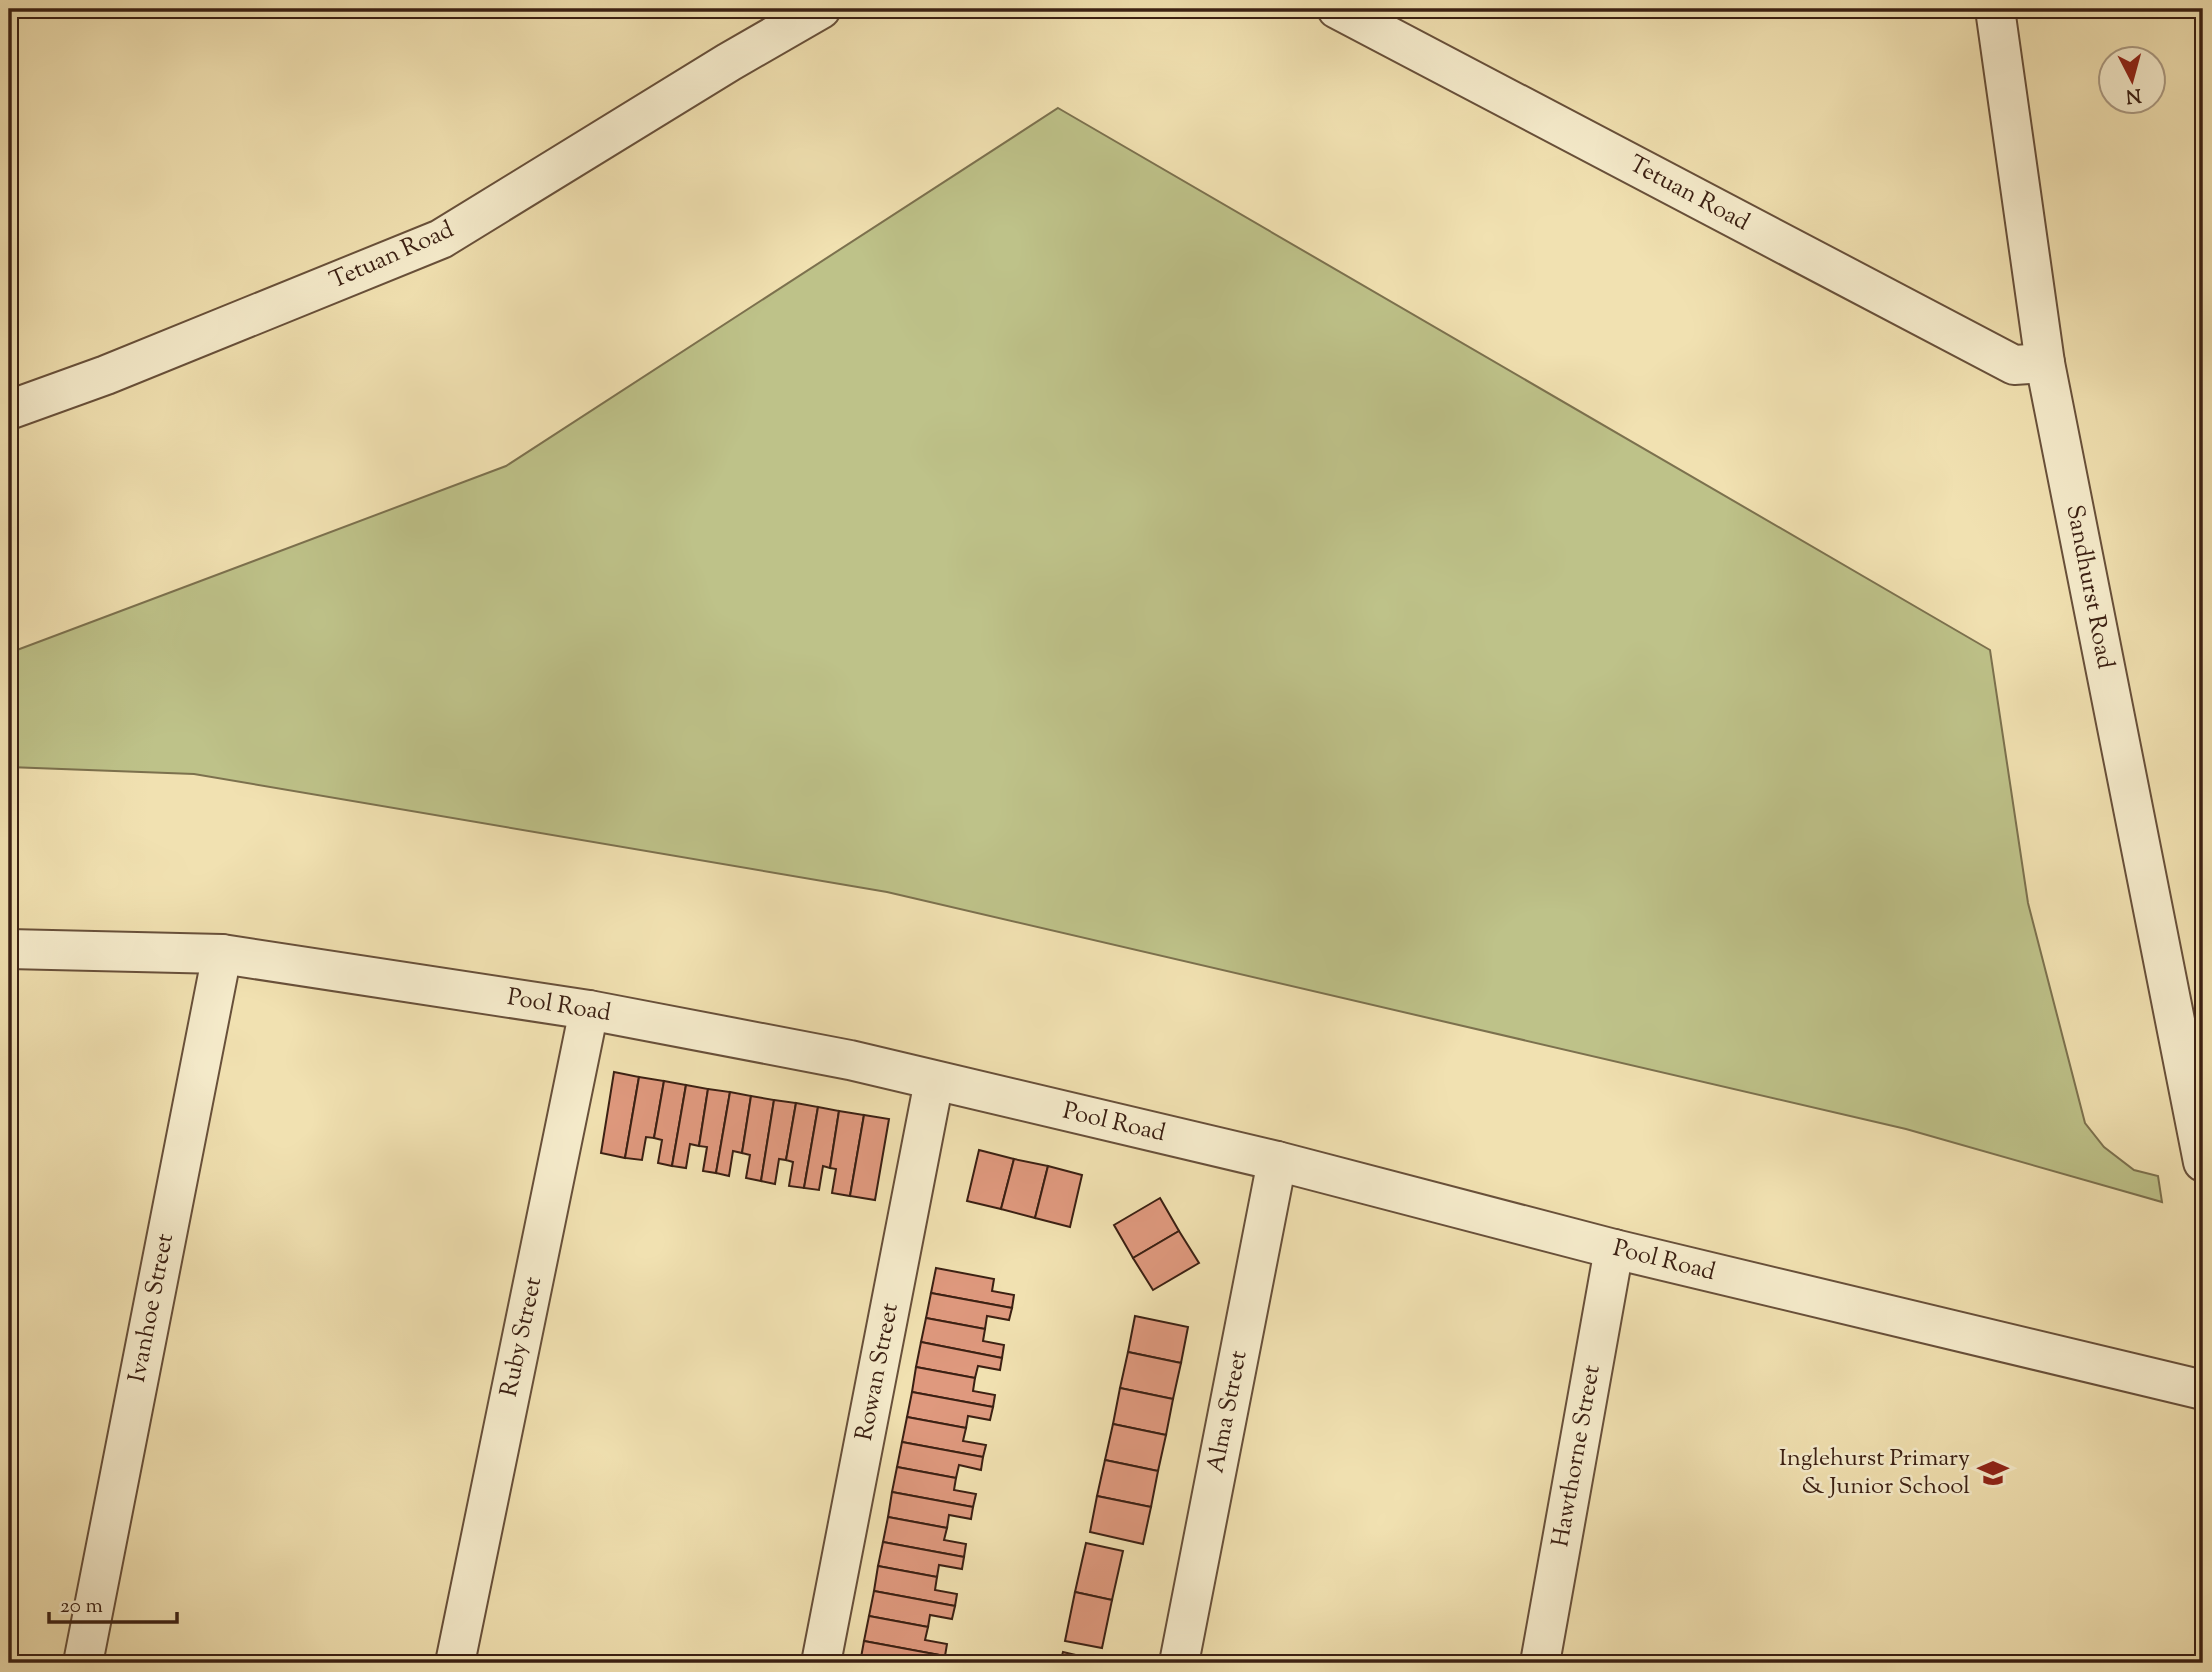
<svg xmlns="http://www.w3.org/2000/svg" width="2212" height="1672" viewBox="0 0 2212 1672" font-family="'Sorts Mill Goudy',serif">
<rect width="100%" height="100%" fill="#f1e1b1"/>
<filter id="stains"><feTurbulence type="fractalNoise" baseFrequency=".00286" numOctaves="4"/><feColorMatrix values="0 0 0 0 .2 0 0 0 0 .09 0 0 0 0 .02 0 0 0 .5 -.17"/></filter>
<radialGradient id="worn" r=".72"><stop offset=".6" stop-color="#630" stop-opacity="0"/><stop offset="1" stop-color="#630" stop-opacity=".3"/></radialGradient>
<path fill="#bec289" stroke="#7c714e" stroke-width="2" d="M1058,108L1990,650L2028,903L2085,1123L2104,1147L2134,1170L2158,1176L2162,1202L1906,1129L887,892L194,774L9,767V653L506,466Z"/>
<g fill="#df997e" stroke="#3b2013" stroke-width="2">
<path d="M614,1072L639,1077L625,1158L601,1153Z"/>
<path d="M639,1077L664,1081L654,1138L646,1137L642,1160L625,1158Z"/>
<path d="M664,1081L686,1085L672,1166L658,1163L662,1140L654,1138Z"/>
<path d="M686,1085L708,1089L699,1146L690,1144L686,1168L672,1166Z"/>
<path d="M708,1089L730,1092L716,1173L703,1171L707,1147L699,1146Z"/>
<path d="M730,1092L751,1096L742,1153L733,1151L729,1176L716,1173Z"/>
<path d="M751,1096L774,1100L761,1181L746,1178L750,1155L742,1153Z"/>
<path d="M774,1100L796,1103L786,1160L779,1159L775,1184L761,1181Z"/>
<path d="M796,1103L818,1107L804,1188L789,1186L793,1162L786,1160Z"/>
<path d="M818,1107L839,1111L830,1168L823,1166L819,1190L804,1188Z"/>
<path d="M839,1111L864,1115L850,1196L832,1193L836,1169L830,1168Z"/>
<path d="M864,1115L889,1119L875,1200L850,1196Z"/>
<path d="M979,1150L1014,1159L1001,1209L967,1201Z"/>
<path d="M1014,1159L1048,1166L1035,1218L1001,1209Z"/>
<path d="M1048,1166L1082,1175L1070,1227L1035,1218Z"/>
<path d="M1160,1198L1179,1231L1133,1258L1114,1225Z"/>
<path d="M1179,1231L1199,1263L1153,1290L1133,1258Z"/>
<path d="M936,1268L994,1279L992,1291L1014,1295L1012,1308L931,1293Z"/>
<path d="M931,1293L1012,1308L1009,1320L987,1316L985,1329L926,1318Z"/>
<path d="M1135,1316L1188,1327L1181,1363L1128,1352Z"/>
<path d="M926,1318L985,1329L983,1341L1004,1345L1002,1358L921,1342Z"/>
<path d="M921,1342L1002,1358L1000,1370L978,1366L975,1378L916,1367Z"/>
<path d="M1128,1352L1181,1363L1173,1399L1120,1388Z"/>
<path d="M916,1367L975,1378L973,1391L995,1395L993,1407L912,1392Z"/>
<path d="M1120,1388L1173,1399L1166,1435L1113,1424Z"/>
<path d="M912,1392L993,1407L990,1420L968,1416L966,1428L907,1417Z"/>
<path d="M907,1417L966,1428L963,1441L986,1445L983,1457L902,1442Z"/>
<path d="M1113,1424L1166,1435L1158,1471L1105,1460Z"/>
<path d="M902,1442L983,1457L981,1470L959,1465L956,1478L897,1467Z"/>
<path d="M1105,1460L1158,1471L1151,1507L1097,1496Z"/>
<path d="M897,1467L956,1478L954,1490L976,1494L973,1507L892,1492Z"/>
<path d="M892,1492L973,1507L971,1519L949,1515L947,1528L888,1517Z"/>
<path d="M1097,1496L1151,1507L1143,1544L1090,1532Z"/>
<path d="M888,1517L947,1528L944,1540L966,1544L964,1557L883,1542Z"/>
<path d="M883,1542L964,1557L962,1569L939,1565L937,1577L878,1566Z"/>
<path d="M1086,1543L1123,1551L1112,1600L1075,1592Z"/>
<path d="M878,1566L937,1577L935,1590L957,1594L955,1606L874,1591Z"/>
<path d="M874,1591L955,1606L952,1619L930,1615L928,1627L869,1616Z"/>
<path d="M1075,1592L1112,1600L1102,1648L1065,1641Z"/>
<path d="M869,1616L928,1627L925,1640L947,1644L945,1656L864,1641Z"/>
<path d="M864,1641L945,1656L944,1663H860Z"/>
<path d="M1063,1652L1101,1661L1100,1663H1060Z"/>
</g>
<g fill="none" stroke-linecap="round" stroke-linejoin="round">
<g stroke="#68503a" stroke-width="42">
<g id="street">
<path d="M1337,9L2014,365L2045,363"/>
<path d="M1995,9L2045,363L2203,1162"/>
<path d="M9,410L106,375L441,239L729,62L821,9"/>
<path d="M9,949L222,954L589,1010L850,1060L1277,1161L1614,1249L2203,1390"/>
<path d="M83,1663L222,954"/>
<path d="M455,1663L589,1010"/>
<path d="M821,1663L934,1081"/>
<path d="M1179,1663L1277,1161"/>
<path d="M1540,1663L1614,1249"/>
</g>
</g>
<use href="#street" stroke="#f6eccc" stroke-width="38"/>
</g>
<defs>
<g id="school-bare" transform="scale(2.415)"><path d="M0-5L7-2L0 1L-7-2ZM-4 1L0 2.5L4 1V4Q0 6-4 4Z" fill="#8f2418" stroke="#f6eccc" stroke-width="2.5" paint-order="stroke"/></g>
</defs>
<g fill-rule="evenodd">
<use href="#school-bare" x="1993" y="1473"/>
</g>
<g text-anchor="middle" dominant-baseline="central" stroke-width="5" stroke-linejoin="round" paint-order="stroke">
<g font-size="24" fill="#3b2013" stroke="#f6eccc">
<text transform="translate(1689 194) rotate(28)">Tetuan Road</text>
<text transform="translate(392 256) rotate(-24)">Tetuan Road</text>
<text transform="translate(2089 587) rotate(79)">Sandhurst Road</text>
<text transform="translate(559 1006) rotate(9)">Pool Road</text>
<text transform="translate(1114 1123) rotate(13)">Pool Road</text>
<text transform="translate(1664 1261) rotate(14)">Pool Road</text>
<text transform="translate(152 1308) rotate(-79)">Ivanhoe Street</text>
<text transform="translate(522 1337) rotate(-78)">Ruby Street</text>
<text transform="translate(878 1372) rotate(-79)">Rowan Street</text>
<text transform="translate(1228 1412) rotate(-79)">Alma Street</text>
<text transform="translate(1577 1456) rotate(-80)">Hawthorne Street</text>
</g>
<g font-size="24" fill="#3b2013" stroke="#f6eccc" text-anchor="end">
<text x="1970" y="1459">Inglehurst Primary<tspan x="1970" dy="28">&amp; Junior School</tspan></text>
</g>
</g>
<rect width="2212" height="1672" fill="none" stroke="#f1e1b1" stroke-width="35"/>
<rect x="10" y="10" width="2191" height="1651" fill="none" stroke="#3b2013" stroke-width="3.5"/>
<rect x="18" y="18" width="2177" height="1637" fill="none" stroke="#3b2013" stroke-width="2"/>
<g transform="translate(2132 80) rotate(174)"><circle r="33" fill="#f6eccc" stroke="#ab9a82" stroke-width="2"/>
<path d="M0-5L12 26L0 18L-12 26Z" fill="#8f2418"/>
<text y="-10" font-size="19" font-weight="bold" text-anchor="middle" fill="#3b2013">N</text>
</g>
<path d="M49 1612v10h128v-10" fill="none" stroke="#3b2013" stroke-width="3.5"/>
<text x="60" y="1612" font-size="21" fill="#3b2013" stroke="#f6eccc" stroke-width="5" paint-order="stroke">20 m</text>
<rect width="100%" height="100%" filter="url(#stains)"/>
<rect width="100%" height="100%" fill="url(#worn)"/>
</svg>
